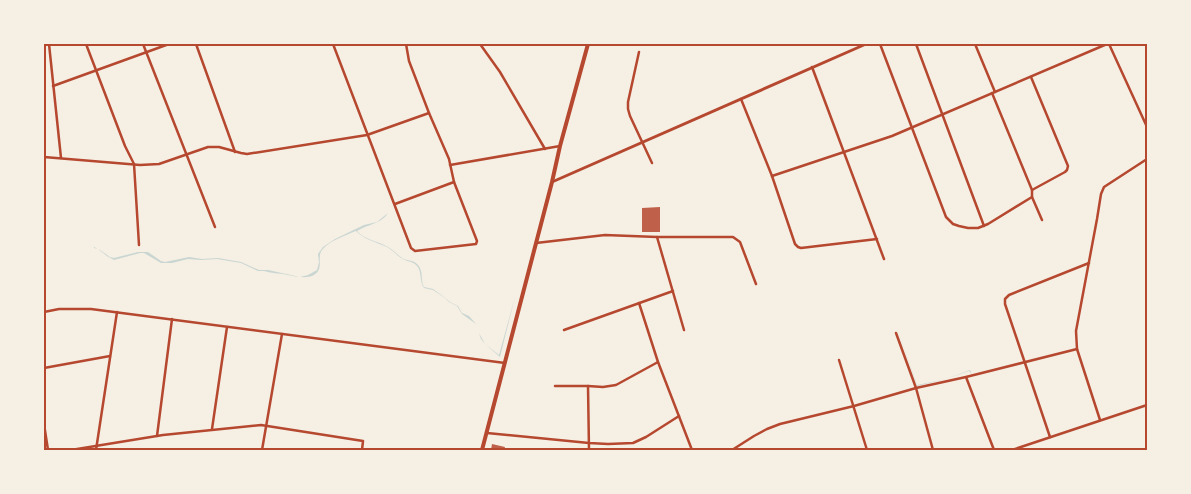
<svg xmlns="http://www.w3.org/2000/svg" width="1191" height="494" viewBox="0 0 1191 494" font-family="'Roboto Condensed',sans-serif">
<rect width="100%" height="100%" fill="#f6efe4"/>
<g fill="#c9d6d2">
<path d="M388,213C381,224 368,224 357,231C365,240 378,241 388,247C394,250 398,256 404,259C409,261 414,260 418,265C424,272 420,280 424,287L433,289L444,297L450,302L458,306L462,313L469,316L476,324L479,333L485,344L499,355L515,297L500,357L485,344L481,339L476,324L462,314L457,306L449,302L445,298L433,290L424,288C419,281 422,271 417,266C413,261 408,262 403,259C397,256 393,250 387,247C376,242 365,240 356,231C346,235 329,241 322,250C318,255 321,263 319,269C314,282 294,276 283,274C277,273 271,273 264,271H258L241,263L217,259L201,260L188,259L172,263H161L144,253H140L114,260L107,256L98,249L94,248V247L100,250L110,257L114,258L138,252H148L161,261L165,262L189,257L202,259L218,258L241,262L259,270H268L300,277L308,275L317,270L319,262L318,254L323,247L335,239L364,225L377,222Z"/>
<path d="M898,331L917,385L946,379L970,370L972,374L969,371L946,379L917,386Z"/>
</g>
<g fill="#bf614a">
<path d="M660,207V232H642V208Z"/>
<path d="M492,444L505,447L504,450H491Z"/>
</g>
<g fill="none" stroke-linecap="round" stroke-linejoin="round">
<g stroke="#b5482f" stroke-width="2.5">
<path d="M49,44L61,158"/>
<path d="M86,44L125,146L134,164L139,245"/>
<path d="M143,44L215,227"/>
<path d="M196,44L235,152"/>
<path d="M333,44L411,248L415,251L476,244L477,241L454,182L449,159L429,113L409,61L406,44"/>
<path d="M480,44L500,72L545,149"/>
<path d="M880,44L946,217L953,224L959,226L968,228H978L988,224L1032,197"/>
<path d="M916,44L984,226"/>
<path d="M975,44L995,92"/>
<path d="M1109,44L1147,127"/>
<path d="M639,52L628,102V109L630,116L652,163"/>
<path d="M812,67L884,259"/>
<path d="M1031,77L1068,166L1067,170L1065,172L1032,190"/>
<path d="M53,86L169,44"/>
<path d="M992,93L1032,190V197L1042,220"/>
<path d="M741,99L772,176L795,244L798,247L801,248L877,239"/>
<path d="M44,157L140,165L159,164L208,147H219L241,153L247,154L367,135L429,113"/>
<path d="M450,165L560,146"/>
<path d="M772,176L892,136L1107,44"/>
<path d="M395,204L454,182"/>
<path d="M657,237L684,330"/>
<path d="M536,243L605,235L657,237H733L740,242L756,284"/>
<path d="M639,303L658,362L692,450"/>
<path d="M44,312L59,309H91L505,363"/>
<path d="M564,330L673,291"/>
<path d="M896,333L916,388L933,450"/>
<path d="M839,360L867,450"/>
<path d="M44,368L110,356"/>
<path d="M966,377L994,450"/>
<path d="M555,386H588L589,450"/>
<path d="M588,386L603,387L616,385L658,362"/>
<path d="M1100,420L1077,349L1076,331L1097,219L1101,194L1104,187L1147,159"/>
<path d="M44,424L48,450"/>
<path d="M212,429L227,327"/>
<path d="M487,433L589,443L608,444L633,443L646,437L679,416"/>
<path d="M157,436L172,319"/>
<path d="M1050,437L1005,304V299L1009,295L1089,263"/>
<path d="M71,450L163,435L261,425L363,441L362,450"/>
<path d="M96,450L117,312"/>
<path d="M262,450L282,334"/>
<path d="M732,450L754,436L767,429L780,424L854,406L916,388L966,377L1077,349"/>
<path d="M1012,450L1147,405"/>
</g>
<path stroke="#b5482f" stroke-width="3" d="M552,182L866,44"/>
<path stroke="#b5482f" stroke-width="4" d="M482,450L552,182L560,146L588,44"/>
</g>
<rect width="1191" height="494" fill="none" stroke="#f6efe4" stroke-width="90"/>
<rect x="45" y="45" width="1101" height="404" fill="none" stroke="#b5482f" stroke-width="2"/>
</svg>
